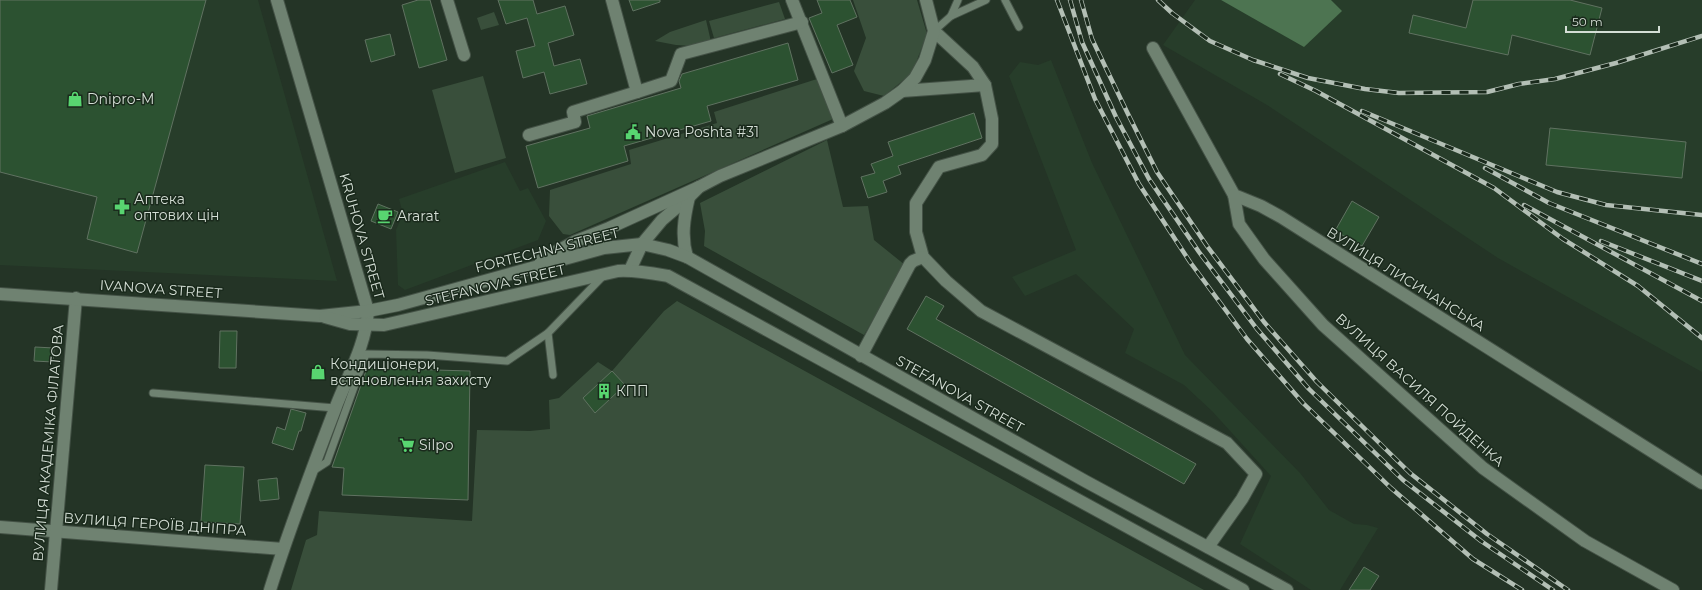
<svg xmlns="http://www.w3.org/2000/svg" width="1702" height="590" viewBox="0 0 1702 590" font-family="Montserrat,sans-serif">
<rect width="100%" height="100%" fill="#243426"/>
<g fill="#273d2a">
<path d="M0,0H258L337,281L0,265Z"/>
<path d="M1195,0H1221L1303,46L1341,11L1331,0H1702V372L1498,258L1267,105L1163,45Z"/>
<path d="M1051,60L1092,163L1185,355L1300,473L1329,510L1354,524L1367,525L1378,528L1340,590H1311L1240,544L1271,476L1212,411L1184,385L1125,353L1134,329L1076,274L1025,296L1012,277L1076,250L1009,76L1020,62L1038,65Z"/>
<path d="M505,162L520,191L528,188L546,221L538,240L405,290L398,285L396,230L403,214L399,199Z"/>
</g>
<g fill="#394f3b">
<path d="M853,0H917L927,34L912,73L884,96L864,91L854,71L866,38Z"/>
<path d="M779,2L785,19L714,38L709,21Z"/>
<path d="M494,12L499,25L481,30L477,18Z"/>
<path d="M706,20L712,46L707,47L676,45L655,41L670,32Z"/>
<path d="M483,76L506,158L455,173L432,90Z"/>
<path d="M817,79L833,119L570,235L563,234L549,216L550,190L631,164L629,150L717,123L714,112Z"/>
<path d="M827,140L843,207L868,206L874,240L905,265L864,335L704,246L705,231L700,203Z"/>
<path d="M677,301L1204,590H291L306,540L317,535L319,511L472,521L477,430L530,431L550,429L549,400L559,398L598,362L612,371L664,311Z"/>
</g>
<path fill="#4d7451" d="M1221,0H1331L1342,11L1304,47Z"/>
<g fill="#2c5231" stroke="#607261">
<path d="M0,0H206L137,253L87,239L97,197L0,172Z"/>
<path d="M418,0H430L447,60L419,68L402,5Z"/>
<path d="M498,0H533L537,14L565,6L574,35L548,43L554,66L580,59L587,84L550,94L544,72L523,78L516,51L535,46L527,18L506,24Z"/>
<path d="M629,0H660V2L633,11Z"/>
<path d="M817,0H850L857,17L837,25L853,65L832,73L809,18L822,13Z"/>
<path d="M1473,0H1570L1602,8L1590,55L1512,35L1508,55L1409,33L1413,15L1466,28Z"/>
<path d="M390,34L395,55L371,62L365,40Z"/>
<path d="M788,43L798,80L707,106L711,121L624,146L628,161L538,188L526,146L590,128L587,116L681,88L679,81L682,74Z"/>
<path d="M974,113L982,138L898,166L901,174L883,181L887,192L868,198L861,177L875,173L871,164L893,156L888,142Z"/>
<path d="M1550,128L1686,142L1682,178L1546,165Z"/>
<path d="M1352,201L1379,217L1362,246L1335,231Z"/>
<path d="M378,204L398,212L391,229L371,221Z"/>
<path d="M926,296L944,306L936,319L1196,464L1184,484L907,329Z"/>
<path d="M220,331H237L236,368H219Z"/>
<path d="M35,347L54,348L53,362L34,361Z"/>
<path d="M367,368L470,371L468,500L342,495L344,468L332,467Z"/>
<path d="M612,371L625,385L595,413L583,398Z"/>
<path d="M291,409L306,413L301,431H299L293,450L272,443L277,427L285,430Z"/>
<path d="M205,465L244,467L240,524L201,522Z"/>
<path d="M277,478L279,499L260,501L258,480Z"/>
<path d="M1364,567L1379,576L1370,590H1349Z"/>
</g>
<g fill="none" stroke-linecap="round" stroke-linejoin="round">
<g stroke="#445246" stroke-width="9">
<g id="service">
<path d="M1005,0L1019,27"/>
<path d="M951,16L986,0"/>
<path d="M934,31L951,16L958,0"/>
<path d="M553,375L548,333L604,275"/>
<path d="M153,393L335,408"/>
<path d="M313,471L327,462L366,354L427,355L507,361L548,333"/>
</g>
</g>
<g stroke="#445246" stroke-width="14">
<g id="minor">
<path d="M447,0L464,55"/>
<path d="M792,0L842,126"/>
<path d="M934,31L973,67L985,85L992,119V144L982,155L939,167L916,203V232L923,257L946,281L981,311L1227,443L1256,474L1242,499L1208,547"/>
<path d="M1153,48L1234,195L1261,206L1281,217L1702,483"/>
<path d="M902,91L985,85"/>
<path d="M637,92L671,81L681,54L802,22"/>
<path d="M529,135L575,122L573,112L637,92L612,0"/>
<path d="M1234,195L1239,224L1264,259L1323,325L1483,468L1585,541L1673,590"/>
<path d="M861,356L910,264L913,261L923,257"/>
<path d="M0,527L283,549"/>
<path d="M51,590L76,298"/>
</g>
</g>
<g stroke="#445246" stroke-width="14">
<g id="tertiary">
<path d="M642,244L662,220L689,197L699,187L720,176L842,126L885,103L902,91L915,78L925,60L934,31L926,0"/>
<path d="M270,590C289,529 312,469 335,409C347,377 366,345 368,311L277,0"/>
</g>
</g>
<g stroke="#445246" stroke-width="14">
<g id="secondary">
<path d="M687,257C681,237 684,218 689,197"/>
<path d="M541,260L576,241L609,228L699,187"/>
<path d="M630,270L642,244"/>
<path d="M0,294L320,316L368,311L398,305L604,248L642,244L668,250L687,257L1085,481L1287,590"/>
<path d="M325,317L350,324L384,325L618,271C635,270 651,273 668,276L1243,590"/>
</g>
</g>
<use href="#service" stroke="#6f8271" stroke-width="7"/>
<use href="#minor" stroke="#6f8271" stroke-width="12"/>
<use href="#tertiary" stroke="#6f8271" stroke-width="12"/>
<use href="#secondary" stroke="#6f8271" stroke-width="12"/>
<g stroke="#b3bfb5" stroke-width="4.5">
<g id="rail">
<path d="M1057,0L1095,99L1139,184L1190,262L1247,339L1303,403L1391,488L1473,559L1522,590"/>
<path d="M1070,0L1082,42L1116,117L1149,179L1199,252L1257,329L1309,389L1403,480L1481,541L1553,590"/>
<path d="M1081,0L1092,39L1127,112L1157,172L1207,246L1264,322L1317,382L1410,473L1487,534L1568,590"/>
<path d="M1158,0L1172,13L1210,41L1253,60L1308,78L1365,89L1399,93L1487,92L1519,84L1555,79L1616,63L1702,36"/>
<path d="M1280,74L1316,91L1494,188L1563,239L1638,286L1702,338"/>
<path d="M1362,111L1557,192L1606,205L1702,215"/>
<path d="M1485,168L1549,203L1702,264"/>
<path d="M1524,205L1702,301"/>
<path d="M1601,241L1702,281"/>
</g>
</g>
<use href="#rail" stroke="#1a2a1c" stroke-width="3" stroke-dasharray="9" stroke-linecap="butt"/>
</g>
<defs>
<g id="shop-bare" transform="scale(1.2)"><path d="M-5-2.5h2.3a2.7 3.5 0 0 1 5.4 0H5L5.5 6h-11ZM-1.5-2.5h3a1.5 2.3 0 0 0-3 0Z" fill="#58d570" stroke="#1a2a1c" stroke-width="2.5" paint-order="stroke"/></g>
<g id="civic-bare" transform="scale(1.2)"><path d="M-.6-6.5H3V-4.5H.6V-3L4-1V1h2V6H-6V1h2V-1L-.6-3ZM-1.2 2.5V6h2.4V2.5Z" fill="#58d570" stroke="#1a2a1c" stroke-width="2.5" paint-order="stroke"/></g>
<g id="pharmacy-bare" transform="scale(1.2)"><path d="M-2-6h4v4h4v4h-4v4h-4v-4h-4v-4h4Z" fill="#58d570" stroke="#1a2a1c" stroke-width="2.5" paint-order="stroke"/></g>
<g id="cafe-bare" transform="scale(1.2)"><path d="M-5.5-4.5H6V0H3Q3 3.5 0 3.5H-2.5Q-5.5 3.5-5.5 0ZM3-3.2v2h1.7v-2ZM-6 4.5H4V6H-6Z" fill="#58d570" stroke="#1a2a1c" stroke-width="2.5" paint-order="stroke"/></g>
<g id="building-bare" transform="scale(1.2)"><path d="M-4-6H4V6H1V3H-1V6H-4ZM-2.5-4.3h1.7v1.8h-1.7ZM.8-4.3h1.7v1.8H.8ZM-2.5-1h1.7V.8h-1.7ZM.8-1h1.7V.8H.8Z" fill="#58d570" stroke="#1a2a1c" stroke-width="2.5" paint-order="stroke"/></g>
<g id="supermarket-bare" transform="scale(1.2)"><path d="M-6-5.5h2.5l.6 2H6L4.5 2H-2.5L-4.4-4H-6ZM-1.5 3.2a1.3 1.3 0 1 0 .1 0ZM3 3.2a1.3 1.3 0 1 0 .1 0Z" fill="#58d570" stroke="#1a2a1c" stroke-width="2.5" paint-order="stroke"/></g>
</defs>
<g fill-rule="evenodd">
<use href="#shop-bare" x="75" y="99"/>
<use href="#civic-bare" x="633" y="132"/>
<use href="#pharmacy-bare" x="122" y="207"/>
<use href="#cafe-bare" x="385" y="216"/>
<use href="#shop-bare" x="318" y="372"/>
<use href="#building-bare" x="604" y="391"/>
<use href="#supermarket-bare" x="407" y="445"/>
</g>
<g text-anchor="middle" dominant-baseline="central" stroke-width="3" stroke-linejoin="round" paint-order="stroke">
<g font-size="14" fill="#d4ded5" stroke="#1a2a1c" text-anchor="start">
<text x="87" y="99">Dnipro-M</text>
<text x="645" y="132">Nova Poshta #31</text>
<text x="134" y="199">Аптека<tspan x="134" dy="16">оптових цін</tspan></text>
<text x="397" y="216">Ararat</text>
<text x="330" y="364">Кондиціонери,<tspan x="330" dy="16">встановлення захисту</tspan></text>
<text x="616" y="391">КПП</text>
<text x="419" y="445">Silpo</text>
</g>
<g font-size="14" fill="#d4ded5" stroke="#1a2a1c">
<text transform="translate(362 236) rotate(74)">KRUHOVA STREET</text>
<text transform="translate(547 250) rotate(-14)">FORTECHNA STREET</text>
<text transform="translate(1406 279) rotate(32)">ВУЛИЦЯ ЛИСИЧАНСЬКА</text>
<text transform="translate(495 285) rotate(-13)">STEFANOVA STREET</text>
<text transform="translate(161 289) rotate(4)">IVANOVA STREET</text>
<text transform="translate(1420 390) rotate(42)">ВУЛИЦЯ ВАСИЛЯ ПОЙДЕНКА</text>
<text transform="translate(960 394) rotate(29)">STEFANOVA STREET</text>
<text transform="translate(48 443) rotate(-85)">ВУЛИЦЯ АКАДЕМІКА ФІЛАТОВА</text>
<text transform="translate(155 524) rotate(4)">ВУЛИЦЯ ГЕРОЇВ ДНІПРА</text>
</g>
</g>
<path d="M1566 26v6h93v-6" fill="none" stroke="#d4ded5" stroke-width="2"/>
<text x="1572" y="26" font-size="12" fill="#d4ded5" stroke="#1a2a1c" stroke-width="3" paint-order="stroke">50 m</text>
</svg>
